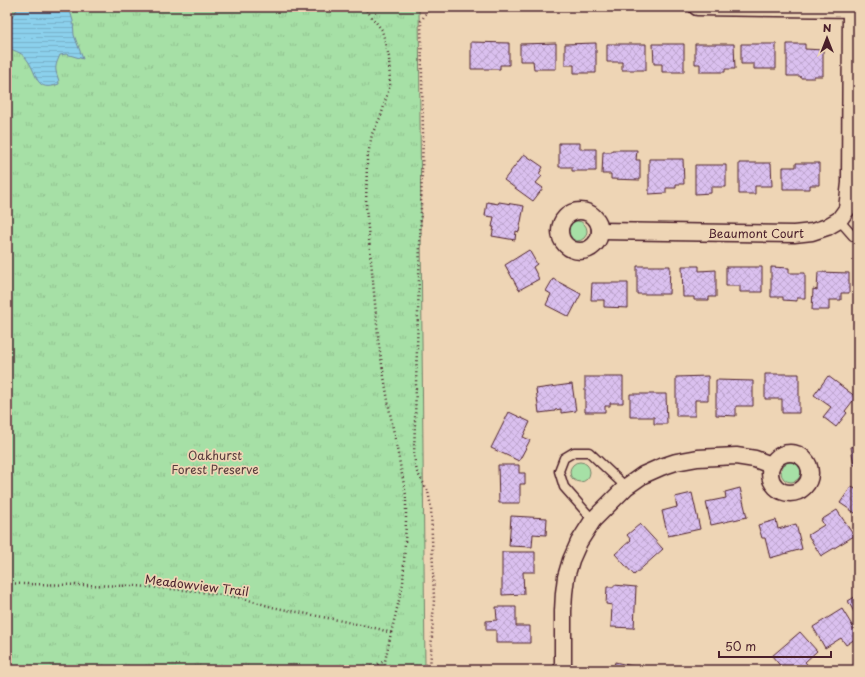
<svg xmlns="http://www.w3.org/2000/svg" width="865" height="677" viewBox="0 0 865 677" font-family="'Playpen Sans',sans-serif">
<defs>
<pattern id="park-tufts" width="24" height="20" patternUnits="userSpaceOnUse"><rect width="24" height="20" fill="#a6e0a6"/><path d="M3 7l-1-3M5 7V3M7 7l1-3M15 17l-1-3M17 17v-4M19 17l1-3" fill="none" stroke="#90c08f"/></pattern>
<pattern id="water-rules" width="6" height="5" patternUnits="userSpaceOnUse"><rect width="6" height="5" fill="#8bd0ec"/><path d="M0 2.5h6" fill="none" stroke="#79b2cb"/></pattern>
<pattern id="building-cross-hatch" width="8" height="8" patternUnits="userSpaceOnUse"><rect width="8" height="8" fill="#dac0ef"/><path d="M0 0l8 8M0 8l8-8" fill="none" stroke="#bda5cd"/></pattern>
</defs>
<rect width="100%" height="100%" fill="#eed5b5"/>
<filter id="ink" filterUnits="userSpaceOnUse"><feTurbulence type="fractalNoise" baseFrequency=".025" numOctaves="2"/><feDisplacementMap in="SourceGraphic" scale="8" xChannelSelector="R" yChannelSelector="G"/><feConvolveMatrix kernelMatrix="1 2 1 2 8 2 1 2 1" color-interpolation-filters="sRGB"/></filter>
<g filter="url(#ink)">
<g fill="#a6e0a6" stroke="#788068">
<circle cx="577" cy="231" r="10"/>
<circle cx="580" cy="472" r="10"/>
<circle cx="791" cy="472" r="10"/>
</g>
<path fill="url(#park-tufts)" stroke="#788068" d="M7,7H419L425,670H7Z"/>
<path fill="url(#water-rules)" stroke="#71899f" d="M19,7H69L73,21L74,35L83,59L66,54L60,55C58,60 55,65 56,71C57,77 59,78 59,84C35,93 38,75 28,61C23,53 16,51 7,48V22L16,11Z"/>
<g fill="url(#building-cross-hatch)" stroke="#4a1f2b">
<path d="M471,42L509,43V65H500V69H471Z"/>
<path d="M556,43V69H534L533,61H520V44Z"/>
<path d="M596,43V73H574V65H565V44Z"/>
<path d="M607,44H646V70H622V62H607Z"/>
<path d="M653,44H684V72H662V64H654Z"/>
<path d="M695,44H734L735,69H725V72H700V64H695Z"/>
<path d="M741,44H776V69H754V64H741Z"/>
<path d="M787,44H805V49L823,50V76H814V78H801L800,76H787Z"/>
<path d="M559,143H580V149H596V171H572V167H559Z"/>
<path d="M612,150H637L636,160H640V180L611,179V174H602L603,152H612Z"/>
<path d="M524,154L543,167L539,174L542,176L536,183L543,188L533,201L504,180Z"/>
<path d="M649,159H683L684,184H676V188H666V193L649,194Z"/>
<path d="M739,163H771L772,186H755V194H739Z"/>
<path d="M796,163H819V185H810V189H783V167H796Z"/>
<path d="M695,165H726V187H711V193L695,194Z"/>
<path d="M487,202L498,204L499,202L524,206L519,232L516,231L515,240L492,236L494,227H492L494,217L485,216Z"/>
<path d="M529,250L537,264L533,267L539,279L519,290L505,265Z"/>
<path d="M637,266H670L669,294H637Z"/>
<path d="M682,266H699V271L716,270V297H709V300H694V297H683Z"/>
<path d="M726,267H762V292H740V286H726Z"/>
<path d="M771,267L789,268V273H805V298H797V301L783,300V297H771Z"/>
<path d="M818,272L849,273V293H841V300H829V310H812L813,289L817,290Z"/>
<path d="M553,279L581,294L569,317L546,305L551,294L546,291Z"/>
<path d="M592,283H628V308L604,307V300H591Z"/>
<path d="M765,374H799V413H782V399H765Z"/>
<path d="M708,376V400H695V416H676V377Z"/>
<path d="M828,376L856,397L845,411L847,413L836,427L823,417L831,407L814,395Z"/>
<path d="M585,377H623V403H610V406H605V412H585Z"/>
<path d="M716,380L753,381V406H736V416L716,415Z"/>
<path d="M572,384L576,411L561,413V409L555,410V411L539,413L536,389Z"/>
<path d="M630,394H666L667,424H654V417H630Z"/>
<path d="M509,412L530,422L523,437L530,440L519,461L491,448Z"/>
<path d="M858,446V465H854L851,447Z"/>
<path d="M498,465H519V473H525V484H520V503H499Z"/>
<path d="M858,486V515L840,503L851,487L856,489Z"/>
<path d="M740,488L747,517L711,525L706,502L726,498L725,492Z"/>
<path d="M692,493L700,529L668,536L662,511L677,507L675,497Z"/>
<path d="M837,510L854,536L821,556L808,535L824,525L821,520Z"/>
<path d="M511,516L547,518L546,535L533,534L532,547L509,546Z"/>
<path d="M776,520L778,529L796,524L802,549L770,558L765,538H762L758,525Z"/>
<path d="M640,524L663,549L634,575L615,554L631,540L627,535Z"/>
<path d="M502,552H535V572H523L524,594L502,595Z"/>
<path d="M614,585L636,587L634,628L611,627L612,605L606,604L607,587H614Z"/>
<path d="M858,595V619L848,601Z"/>
<path d="M496,607H516V626H530V643H496V630H486V621L497,620Z"/>
<path d="M842,609L858,635V637L846,645L841,638L825,648L813,627Z"/>
<path d="M800,632L817,651L805,662L812,670H784L772,656Z"/>
<path d="M615,662L649,670H613Z"/>
<path d="M763,666L768,670H759Z"/>
</g>
<g fill="none" stroke-linecap="round" stroke-linejoin="round">
<g stroke="#4a1f2b" stroke-width="11">
<g id="lane">
<path d="M839,220L853,236"/>
<path d="M593,520L564,487L559,471L564,458L574,452H589L626,487"/>
</g>
</g>
<g stroke="#4a1f2b" stroke-width="19">
<g id="street">
<path d="M697,7L858,9"/>
<circle cx="580" cy="231" r="20"/>
<path d="M600,231L794,234L812,232L827,227L839,220L847,209L850,183L851,9"/>
<circle cx="790" cy="473" r="20"/>
<path d="M563,670V611L564,593L566,577L571,560L579,542L593,520L626,487L643,475L661,467L676,462L698,458L736,456L755,459L771,465"/>
</g>
</g>
<g stroke="#4a1f2b" stroke-width="2.5" stroke-dasharray="1 3" stroke-linecap="butt">
<path d="M364,7L382,30L389,57L390,85L381,116L372,134L367,160L366,207L379,346L390,413L406,495V521L403,584L391,633"/>
<path d="M430,7L421,21L423,134L414,456L417,472L428,491L431,507L434,599L430,670"/>
<path d="M7,583L25,584L136,586L194,591L242,598L272,607L333,619L379,629L391,633L385,661L386,670"/>
<path d="M363,670L385,661"/>
</g>
<use href="#lane" stroke="#eed5b5" stroke-width="8"/>
<use href="#street" stroke="#eed5b5" stroke-width="16"/>
</g>
</g>
<g text-anchor="middle" dominant-baseline="central" stroke-width="3.5" stroke-linejoin="round" paint-order="stroke">
<g font-size="12" fill="#4a1f2b" stroke="#eed5b5">
<text x="756" y="233">Beaumont Court</text>
<text transform="translate(197 585) rotate(7)">Meadowview Trail</text>
</g>
<g font-size="12" fill="#583c3d" stroke="#eed5b5">
<text x="215" y="455">Oakhurst<tspan x="215" dy="14">Forest Preserve</tspan></text>
</g>
</g>
<rect width="865" height="677" fill="none" stroke="#eed5b5" stroke-width="24"/>
<rect x="12" y="12" width="841" height="653" fill="none" stroke="#4a1f2b" stroke-width="1.5" filter="url(#ink)"/>
<g transform="translate(827 38)" stroke="#eed5b5" stroke-width="3" paint-order="stroke">
<path d="M0-3L7 15L0 10L-7 15Z" fill="#4a1f2b"/>
<text y="-6" font-size="11" font-weight="bold" text-anchor="middle" fill="#4a1f2b">N</text>
</g>
<path d="M719 651v6h112v-6" fill="none" stroke="#4a1f2b" stroke-width="2"/>
<text x="725" y="651" font-size="12" fill="#4a1f2b" stroke="#eed5b5" stroke-width="3" paint-order="stroke">50 m</text>
</svg>
